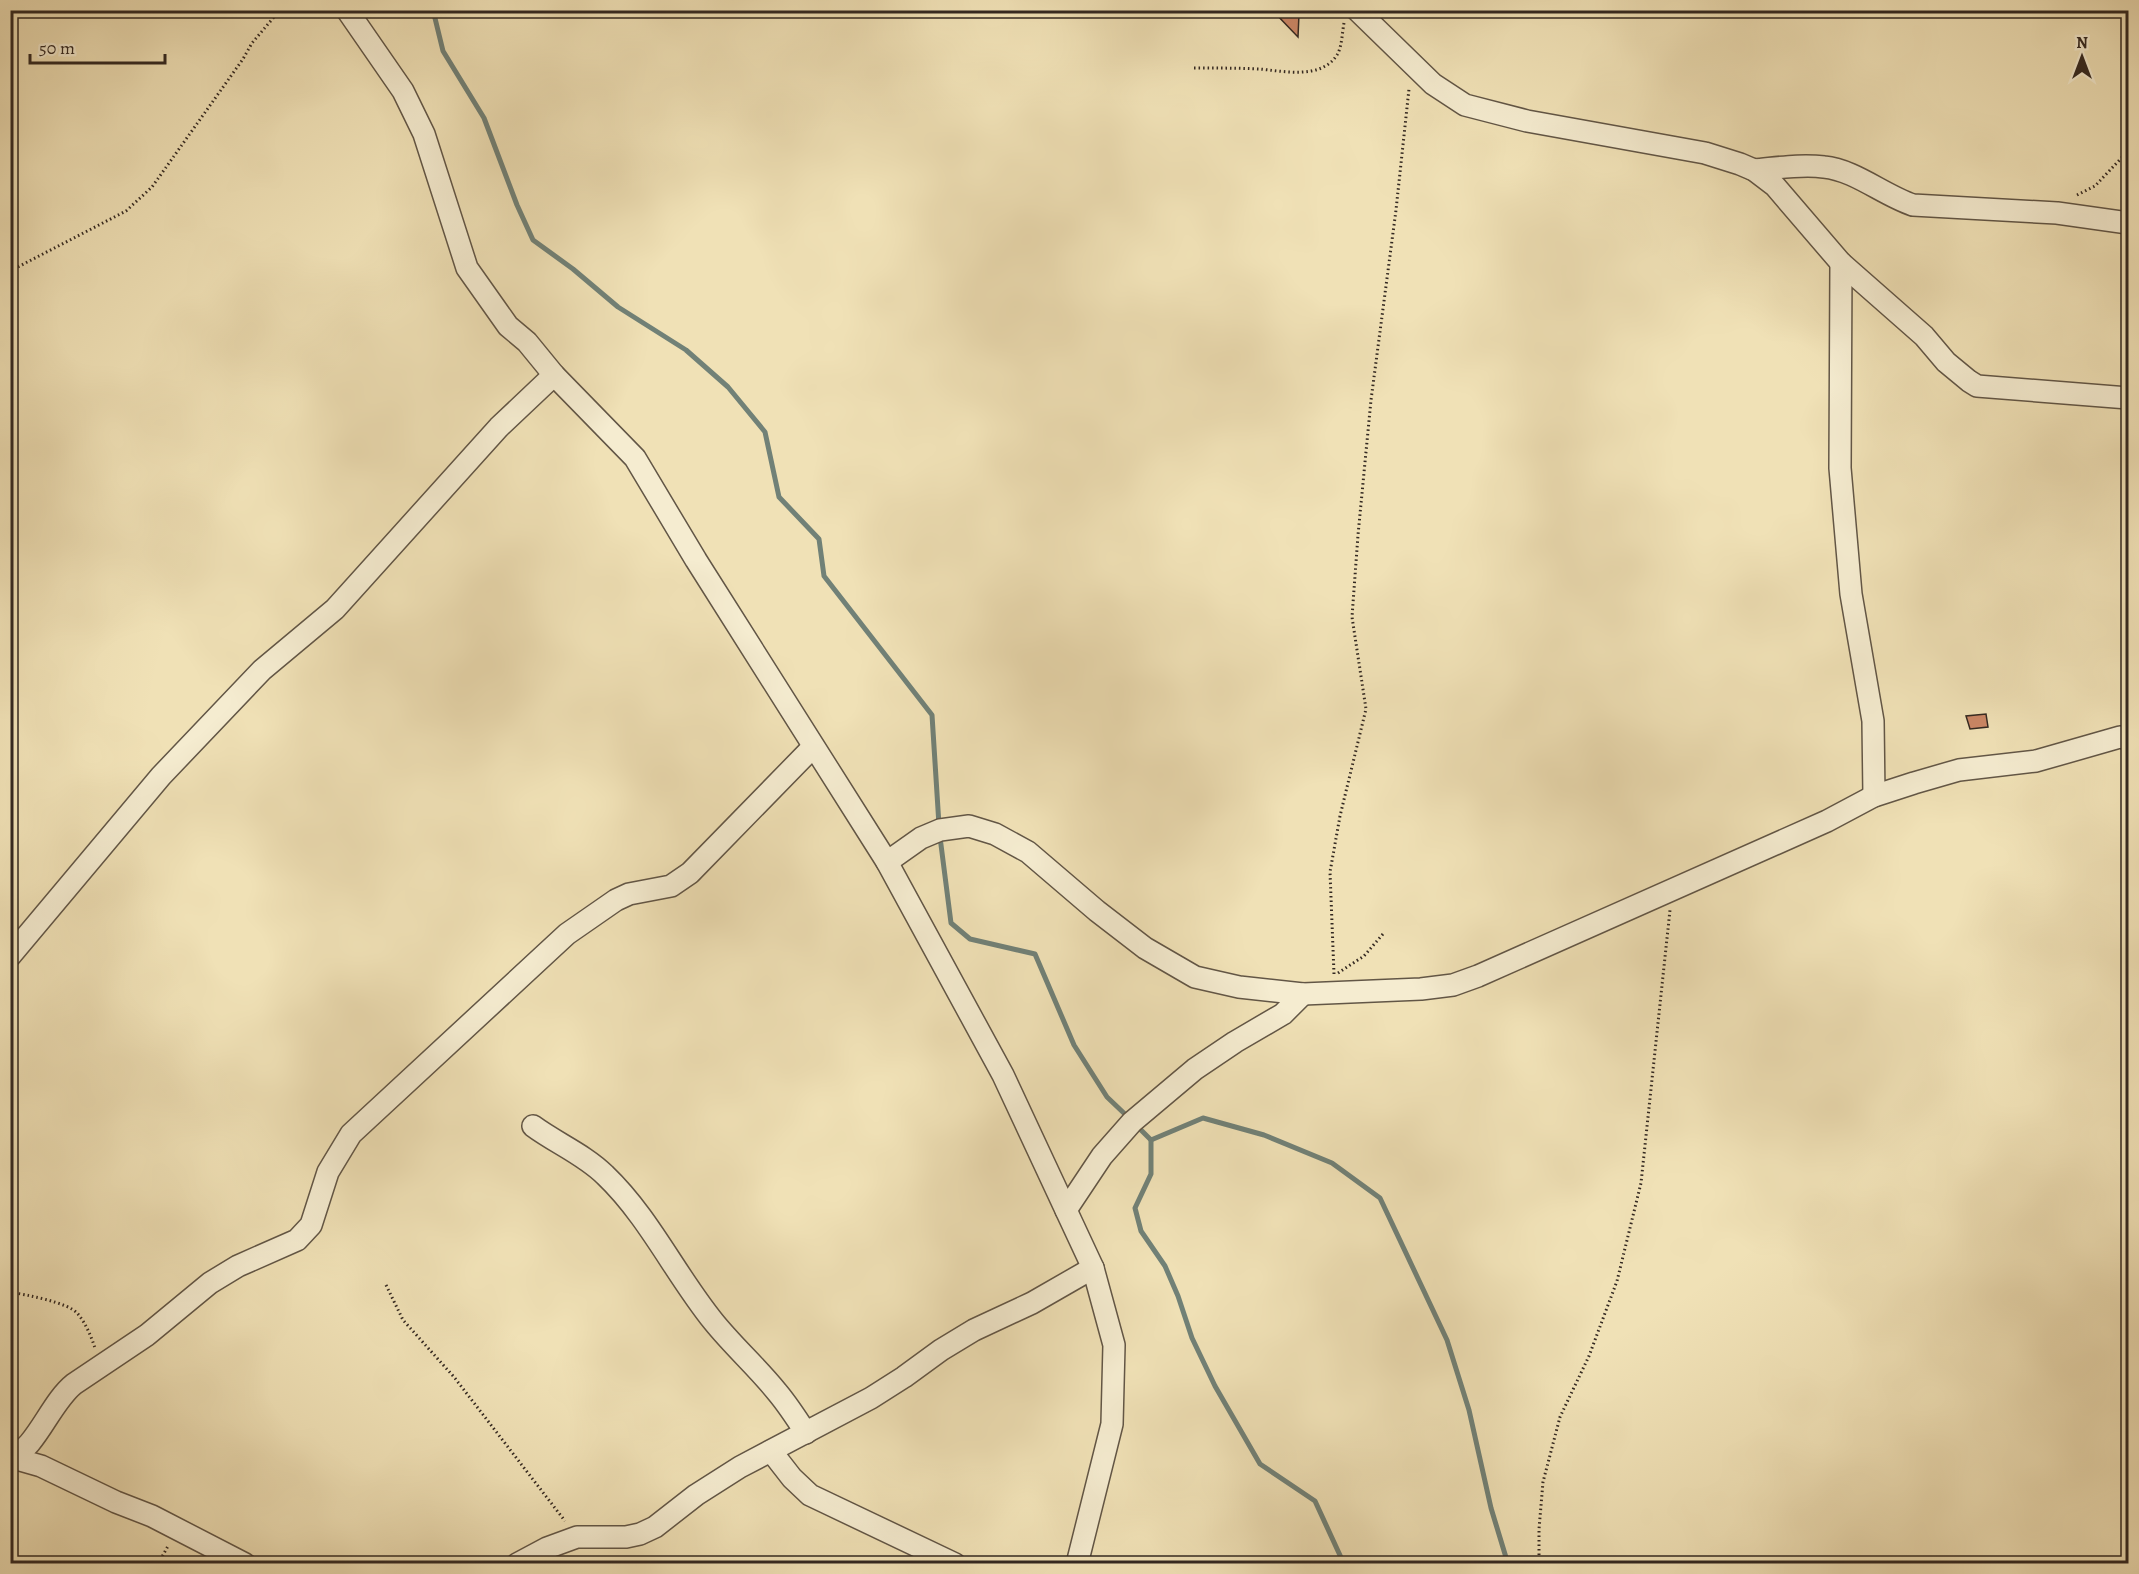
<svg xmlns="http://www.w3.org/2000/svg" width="2139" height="1574" viewBox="0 0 2139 1574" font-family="Alegreya,serif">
<rect width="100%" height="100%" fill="#f0e1b6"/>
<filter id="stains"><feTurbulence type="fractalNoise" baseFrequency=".00333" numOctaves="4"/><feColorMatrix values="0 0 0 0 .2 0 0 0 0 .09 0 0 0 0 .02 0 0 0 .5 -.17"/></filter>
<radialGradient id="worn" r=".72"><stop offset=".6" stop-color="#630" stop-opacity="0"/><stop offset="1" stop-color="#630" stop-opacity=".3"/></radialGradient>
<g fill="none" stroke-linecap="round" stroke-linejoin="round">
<g stroke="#718177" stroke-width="5">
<path d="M433,10L443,51L484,118L517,205L533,240L573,269L618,307L686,350L728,387L765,432L779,497L819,539L824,576L932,715L939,825"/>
<path d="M940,837L951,923L970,939L1035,954L1074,1045L1107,1097L1128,1117"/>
<path d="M1137,1126L1151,1140L1203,1118L1264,1135L1332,1163L1380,1198L1447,1340L1469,1410L1491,1508L1508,1564"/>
<path d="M1151,1140V1174L1135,1208L1141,1231L1165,1266L1178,1296L1192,1338L1215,1386L1260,1464L1315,1501L1344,1564"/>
</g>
</g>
<g fill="#cc8766" stroke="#332821" stroke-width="1.5">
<path d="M1275,13L1299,14L1298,37Z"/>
<path d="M1986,714L1988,727L1970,729L1966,716Z"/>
</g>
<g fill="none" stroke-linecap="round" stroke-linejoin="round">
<g stroke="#625646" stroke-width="24">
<g id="minor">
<path d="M347,10L403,91L424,134L467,268L508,326L527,342L554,375L635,458L696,560L887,862L1003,1075L1093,1268L1114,1345L1112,1424L1077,1564"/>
<path d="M1357,10L1433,84L1465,105L1527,121L1705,153L1740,164L1754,170L1775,186L1841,263L1924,336L1946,362L1969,381L1977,386L2128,398"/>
<path d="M1754,170C1777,168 1801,164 1824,167C1855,170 1883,195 1913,205L2057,213L2128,223"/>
<path d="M1841,263L1840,468L1851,594L1873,721L1874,796"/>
<path d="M887,862L921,838L940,830L969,826L995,834L1028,852L1097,911L1145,948L1195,977L1239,987L1303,994L1421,989L1453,985L1478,976L1827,821L1874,796L1914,783L1959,770L2036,761L2120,737L2128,739"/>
<path d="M10,956L161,776L262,670L335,609L499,427L554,375"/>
<path d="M533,1126C556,1143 585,1155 605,1175C649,1217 675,1274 713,1321C733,1346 757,1367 777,1392C788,1405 797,1419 806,1433"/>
<path d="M1066,1210L1102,1156L1132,1122L1195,1069L1235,1042L1283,1014L1303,994"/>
<path d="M771,1451L792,1478L810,1495L955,1564"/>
<path d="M10,1458C36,1449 50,1403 74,1384L147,1335L210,1283L238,1266L297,1240L311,1225L328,1172L351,1134L567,934L616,900L629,894L671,886L690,873L813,747"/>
<path d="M13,1458L41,1466L116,1502L152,1516L245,1564"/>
<path d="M517,1564L547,1548L577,1537H626L640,1534L655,1527L696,1495L740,1467L871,1398L904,1377L941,1350L974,1330L1032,1303L1093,1268"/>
</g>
</g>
<g stroke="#332821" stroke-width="3" stroke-dasharray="1.5 3" stroke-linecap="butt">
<path d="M1194,68C1216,68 1237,68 1259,69C1283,71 1321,80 1337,55C1342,47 1342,33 1344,23"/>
<path d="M2077,195L2095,186L2128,151"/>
<path d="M10,271L126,211L152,187L243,59L252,43L280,10"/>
<path d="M1338,973L1364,956L1383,934"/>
<path d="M1334,974L1330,872L1340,816L1366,709L1352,617L1358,535L1371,400L1396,210L1409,89"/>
<path d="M386,1285L403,1320L454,1377L565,1521"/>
<path d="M10,1292C26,1295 68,1302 78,1314C86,1324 91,1336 95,1348"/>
<path d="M158,1564L168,1546"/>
<path d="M1539,1564V1529L1543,1482L1560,1417L1589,1356L1617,1281L1641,1183L1670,910"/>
</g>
<use href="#minor" stroke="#f5ecd0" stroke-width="21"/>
</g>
<rect width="2139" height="1574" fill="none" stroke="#f0e1b6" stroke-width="36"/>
<rect x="12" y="12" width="2115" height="1550" fill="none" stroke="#332821" stroke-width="3"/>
<rect x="18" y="18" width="2103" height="1538" fill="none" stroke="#332821" stroke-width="1.5"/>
<g transform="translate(2082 57)" stroke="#f5ecd0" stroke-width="4.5" paint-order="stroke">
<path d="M0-4.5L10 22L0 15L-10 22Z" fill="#332821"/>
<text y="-9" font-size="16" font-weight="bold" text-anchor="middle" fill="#332821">N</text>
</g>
<path d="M30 54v9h135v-9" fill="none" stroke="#332821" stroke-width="3"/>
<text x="39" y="54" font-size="18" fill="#332821" stroke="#f5ecd0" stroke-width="4.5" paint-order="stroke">50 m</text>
<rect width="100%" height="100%" filter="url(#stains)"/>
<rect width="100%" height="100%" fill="url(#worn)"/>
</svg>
